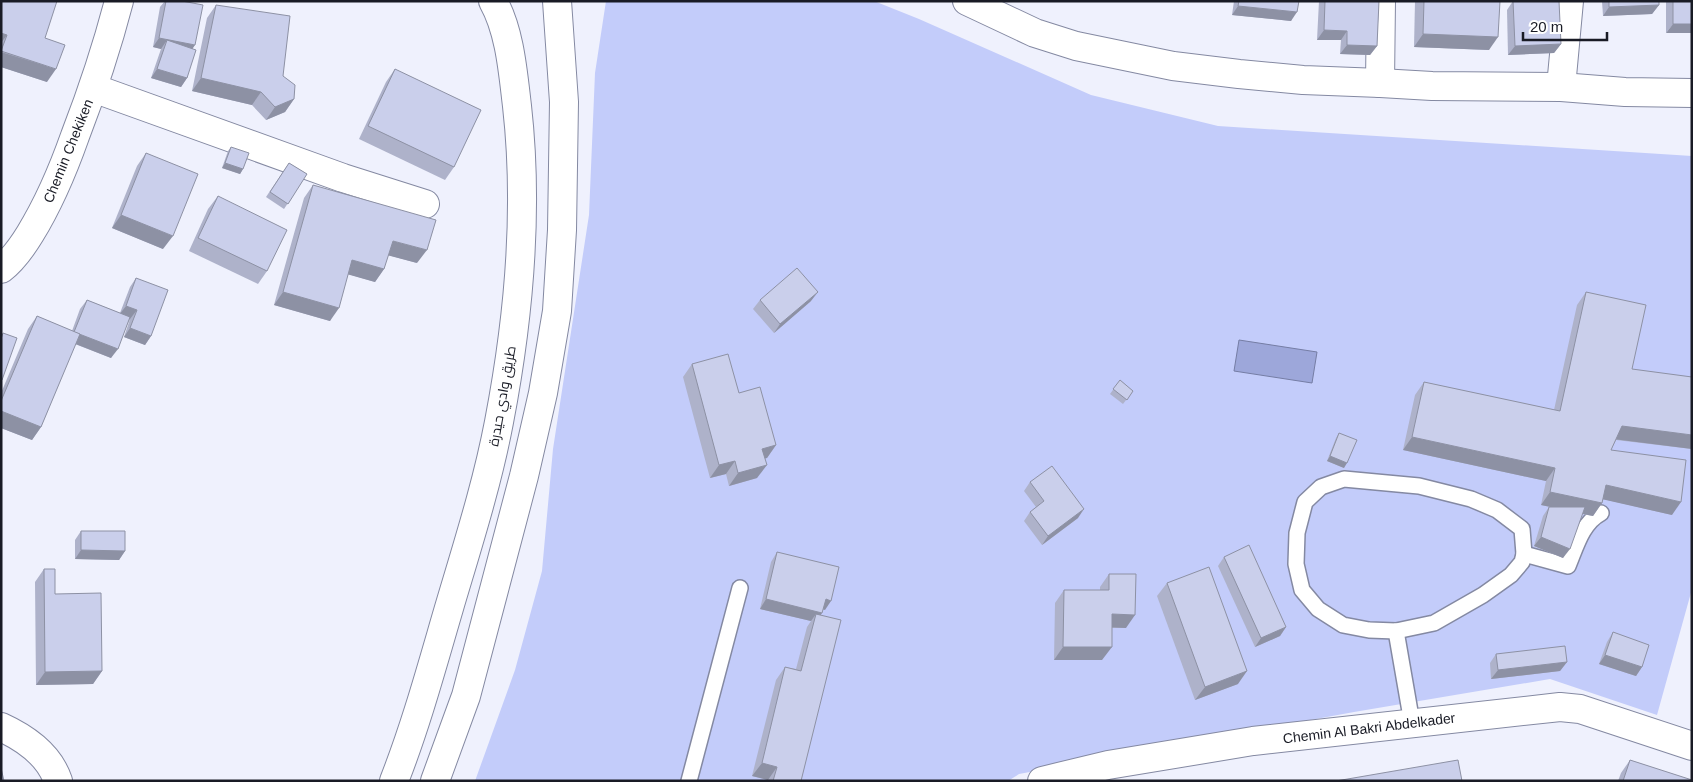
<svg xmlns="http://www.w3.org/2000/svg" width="1693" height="782" viewBox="0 0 1693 782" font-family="Arial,Cairo,sans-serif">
<rect width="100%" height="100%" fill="#eff1fd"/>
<path fill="#c3ccfa" d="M606,1H874L919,19L1091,95L1218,126L1692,156V589L1657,715L1550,679L1354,712L1019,774L1008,781H475L515,670L542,571L553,449L589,215L595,73Z"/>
<path fill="#9da7da" stroke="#757da4" d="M1239,340L1317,352L1312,383L1234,371Z"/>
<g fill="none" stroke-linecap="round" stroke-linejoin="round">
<g stroke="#8489a2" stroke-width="18">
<g id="service">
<path d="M1344,479L1419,486L1471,499L1497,510L1522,529L1524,554L1522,562L1511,575L1483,595L1434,623L1396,631L1369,630L1343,625L1318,609L1302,590L1296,564L1297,533L1305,502L1321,487Z"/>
<path d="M1524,554L1568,566C1576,547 1582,523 1601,513"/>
<path d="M1396,631L1412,723"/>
<path d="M689,781L740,588"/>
</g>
</g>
<g stroke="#8489a2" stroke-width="30">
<g id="minor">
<path d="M967,1L1035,33L1076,46L1173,66L1239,74L1303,80L1380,83L1432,86L1561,87L1625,92L1692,93"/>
<path d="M1380,83L1381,1"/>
<path d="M1561,87L1569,1"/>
<path d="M93,88L343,178L425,204"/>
<path d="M1,269C13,260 22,247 30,234C49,203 63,170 75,136C92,92 107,47 119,1"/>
<path d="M1042,781L1108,765L1253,741L1560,707L1580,709L1692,746"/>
</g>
</g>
<g stroke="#8489a2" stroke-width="30">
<path id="tertiary" d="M1,727C25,738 49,754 58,781"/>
</g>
<g stroke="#8489a2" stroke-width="30">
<g id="secondary">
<path d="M394,781C416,725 432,666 449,608C467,547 487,485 499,422C519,318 529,212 517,106C513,73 510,31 493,1"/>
<path d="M435,781L466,696L524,476L543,393L557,311L562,230L564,102L557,1"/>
</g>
</g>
<use href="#service" stroke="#fff" stroke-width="15"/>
<use href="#minor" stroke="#fff" stroke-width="28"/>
<use href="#tertiary" stroke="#fff" stroke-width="28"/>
<use href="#secondary" stroke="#fff" stroke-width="28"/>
</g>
<g fill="#aeb2ca">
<path d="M1,1L45,38L47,82L1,67Z"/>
<path d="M165,1H182L193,48L187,78L181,87L151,78L161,49L153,47L160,7Z"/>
<path d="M1231,1H1299L1291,21L1232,15L1234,1Z"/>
<path d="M1319,1H1379L1377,46L1370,55L1340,54L1341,40H1317Z"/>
<path d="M1415,1H1500L1489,50L1414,47Z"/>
<path d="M1513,1L1561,44L1554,53L1508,55L1507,10Z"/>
<path d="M1602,1H1659V5L1652,14L1603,16Z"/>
<path d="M1666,1H1692L1666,33Z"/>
<path d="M216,5L283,76L294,99L285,112L266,120L252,105L192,91L207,18Z"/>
<path d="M395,69L454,167L445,180L359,139L386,82Z"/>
<path d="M231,147L243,169L240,174L222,168L228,151Z"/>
<path d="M146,153L163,249L112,228L137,166Z"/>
<path d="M289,163L307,174L284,209L266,197Z"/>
<path d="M313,185L417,263L388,255L384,269L375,282L348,274L330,321L274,305L304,198Z"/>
<path d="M218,196L267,271L258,284L189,251L208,209Z"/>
<path d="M136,278L151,336L145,345L124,337L130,319L111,358L75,344L41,427L32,440L1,428V393L28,329L37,316L72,331L80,309L87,300L120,313L130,287Z"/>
<path d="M1586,292L1632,369L1692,449L1616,440L1611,450L1672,515L1603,499L1602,503L1593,516L1582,514L1563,558L1534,546L1543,516L1549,507H1551L1541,505L1546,481L1403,450L1415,395L1424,382L1554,410L1577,305Z"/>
<path d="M760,300L811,301L774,333L753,309Z"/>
<path d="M692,364L739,393L776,445L767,458H765L757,478L729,486L726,474L710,478L683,377Z"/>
<path d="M1120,380L1133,391L1123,404L1110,394Z"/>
<path d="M1339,433L1344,468L1327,461L1336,438Z"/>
<path d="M1030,482L1078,518L1042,545L1024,521L1030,512L1036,507L1024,491Z"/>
<path d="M81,531L125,551L119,560L75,559V540Z"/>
<path d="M777,552L825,610L823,609L820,615L801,781H767L768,780L752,776L776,680L785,667L796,669L807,627L811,621L760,609L771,562Z"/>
<path d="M1224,557L1286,627L1280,636L1255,647L1218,566Z"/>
<path d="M44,569L55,594L102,671L93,684L36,685L35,582Z"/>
<path d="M1109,574L1126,628H1112L1102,660H1054L1055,603L1064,590H1100V587Z"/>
<path d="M1167,583L1238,684L1195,700L1157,596Z"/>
<path d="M1613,632L1642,667L1636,676L1599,664L1607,642Z"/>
<path d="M1496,654L1567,662L1560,671L1491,679L1490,663Z"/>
<path d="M1630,760L1692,781H1618L1621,773Z"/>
</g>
<g fill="#8d91a4">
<path d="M1659,5L1652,14L1603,16L1609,7Z"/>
<path d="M1238,6L1297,12L1291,21L1232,15Z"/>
<path d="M1673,24H1692V33H1666Z"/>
<path d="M1324,30L1347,31L1341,40H1317Z"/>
<path d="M1,33L7,35L1,43Z"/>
<path d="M1423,34L1498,37L1489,50L1414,47Z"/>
<path d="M159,38L195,45L189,54L167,40L161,49L153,47Z"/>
<path d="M1561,44L1554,53L1508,55L1515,46Z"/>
<path d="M1347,45L1377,46L1370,55L1340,54Z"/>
<path d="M1,52L56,69L47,82L1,67Z"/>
<path d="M157,69L187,78L181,87L151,78Z"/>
<path d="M201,78L261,92L252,105L192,91Z"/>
<path d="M294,99L285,112L266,120L275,107Z"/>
<path d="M225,163L243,169L240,174L222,168Z"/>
<path d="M121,215L173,236L163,249L112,228Z"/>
<path d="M393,241L427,250L417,263L383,254Z"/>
<path d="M352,260L384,269L375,282L343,273Z"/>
<path d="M283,292L339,308L330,321L274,305Z"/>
<path d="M818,292L811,301L774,333L780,324Z"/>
<path d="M126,306L137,310L130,319L119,315Z"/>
<path d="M130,328L151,336L145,345L124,337Z"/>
<path d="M74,332L118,349L111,358L68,341Z"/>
<path d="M1,411L41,427L32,440L1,428Z"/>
<path d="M1622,426L1692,435V449L1613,439Z"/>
<path d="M1412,437L1555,468L1546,481L1403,450Z"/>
<path d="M776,445L767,458L753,462L762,449Z"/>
<path d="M1330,456L1347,463L1344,468L1327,461Z"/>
<path d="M735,461L726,474L710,478L719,465Z"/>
<path d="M767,465L757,478L729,486L738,473Z"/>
<path d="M1606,485L1681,502L1672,515L1597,498Z"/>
<path d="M1550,492L1602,503L1593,516L1541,505Z"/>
<path d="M1084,509L1078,518L1042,545L1048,536Z"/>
<path d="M1541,537L1570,549L1563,558L1534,546Z"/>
<path d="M81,550L125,551L119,560L75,559Z"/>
<path d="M766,599L822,613L816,622V614L811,621L760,609Z"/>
<path d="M826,599L831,601L825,610L819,608Z"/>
<path d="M1112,614L1135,615L1126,628L1103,627Z"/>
<path d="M1286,627L1280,636L1255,647L1261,638Z"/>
<path d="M1063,647H1112L1102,660H1054Z"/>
<path d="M1605,655L1642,667L1636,676L1599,664Z"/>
<path d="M1567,662L1560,671L1491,679L1498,670Z"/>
<path d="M102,671L93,684L36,685L45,672Z"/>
<path d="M1247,671L1238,684L1195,700L1205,687Z"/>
<path d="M762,763L777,767L768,780L752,776Z"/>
</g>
<g fill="#cacfeb" stroke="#8d91a4">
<path d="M1,1H57L45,38L65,45L56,69L1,51L7,35L1,33Z"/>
<path d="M166,1H182L203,5L195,45L159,38Z"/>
<path d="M1239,1H1299L1297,12L1238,6Z"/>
<path d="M1325,1H1379L1377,46L1347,45V31L1324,30Z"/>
<path d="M1424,1H1500L1498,37L1423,34Z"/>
<path d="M1513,1H1559L1561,44L1515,46Z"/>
<path d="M1609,1H1659V5L1609,7Z"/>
<rect x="1673" y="1" width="19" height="23"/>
<path d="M216,5L290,16L283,76L295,85L294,99L275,107L261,92L201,78Z"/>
<path d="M167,40L196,50L187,78L157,69Z"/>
<path d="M395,69L481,110L454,167L368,126Z"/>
<path d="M231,147L249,153L243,169L225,163Z"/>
<path d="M146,153L198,174L173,236L121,215Z"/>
<path d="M289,163L307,174L288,204L270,192Z"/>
<path d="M313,185L436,220L427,250L393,241L384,269L352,260L339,308L283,292Z"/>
<path d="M218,196L287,230L267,271L198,238Z"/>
<path d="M797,268L818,292L780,324L760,300Z"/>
<path d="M136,278L168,290L151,336L130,328L137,310L126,306Z"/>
<path d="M1586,292L1646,305L1632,369L1692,377V435L1622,426L1611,450L1686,460L1681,502L1606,485L1602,503L1550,492L1555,468L1412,437L1424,382L1560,411Z"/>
<path d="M87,300L130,317L118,349L74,332Z"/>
<path d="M37,316L80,334L41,427L1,411V401Z"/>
<path d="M3,333L17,338L2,380L1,379V339Z"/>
<path d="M728,354L739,393L760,387L776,445L762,449L767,465L738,473L735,461L719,465L692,364Z"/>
<path d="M1120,380L1133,391L1127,400L1113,389Z"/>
<path d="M1339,433L1357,440L1347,463L1330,456Z"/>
<path d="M1052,466L1084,509L1048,536L1030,512L1044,501L1030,482Z"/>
<path d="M1549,507H1585L1570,549L1541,537Z"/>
<path d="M81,531H125V551L81,550Z"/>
<path d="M1249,545L1286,627L1261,638L1224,557Z"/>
<path d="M777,552L839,567L831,601L826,599L822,613L766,599Z"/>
<path d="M1209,567L1247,671L1205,687L1167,583Z"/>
<path d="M44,569H55V594L101,593L102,671L45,672Z"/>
<path d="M1109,574H1136L1135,615L1112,614V647H1063L1064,590H1109Z"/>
<path d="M816,614L841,620L801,781H773L777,767L762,763L785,667L801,671Z"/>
<path d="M1613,632L1649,645L1642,667L1605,655Z"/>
<path d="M1565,646L1567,662L1498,670L1496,654Z"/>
<path d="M1458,760L1462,781H1336Z"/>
<path d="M1630,760L1692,780V781H1623Z"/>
<path d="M1,768L4,781H1Z"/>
</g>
<g text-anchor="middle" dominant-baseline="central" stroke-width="4" stroke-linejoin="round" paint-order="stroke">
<g font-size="14" fill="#191b25" stroke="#fff">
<text transform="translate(68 151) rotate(-68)">Chemin Chekiken</text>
<text transform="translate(502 396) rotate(-80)">طريق وادي حيدرة</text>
<text transform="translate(1369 728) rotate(-7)">Chemin Al Bakri Abdelkader</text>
</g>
</g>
<rect width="1693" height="782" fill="none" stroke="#191b25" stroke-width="5"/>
<path d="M1523 32v8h84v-8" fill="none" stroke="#191b25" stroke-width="2.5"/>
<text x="1530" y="32" font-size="15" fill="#191b25" stroke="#ffffff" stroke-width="4" paint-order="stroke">20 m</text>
</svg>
